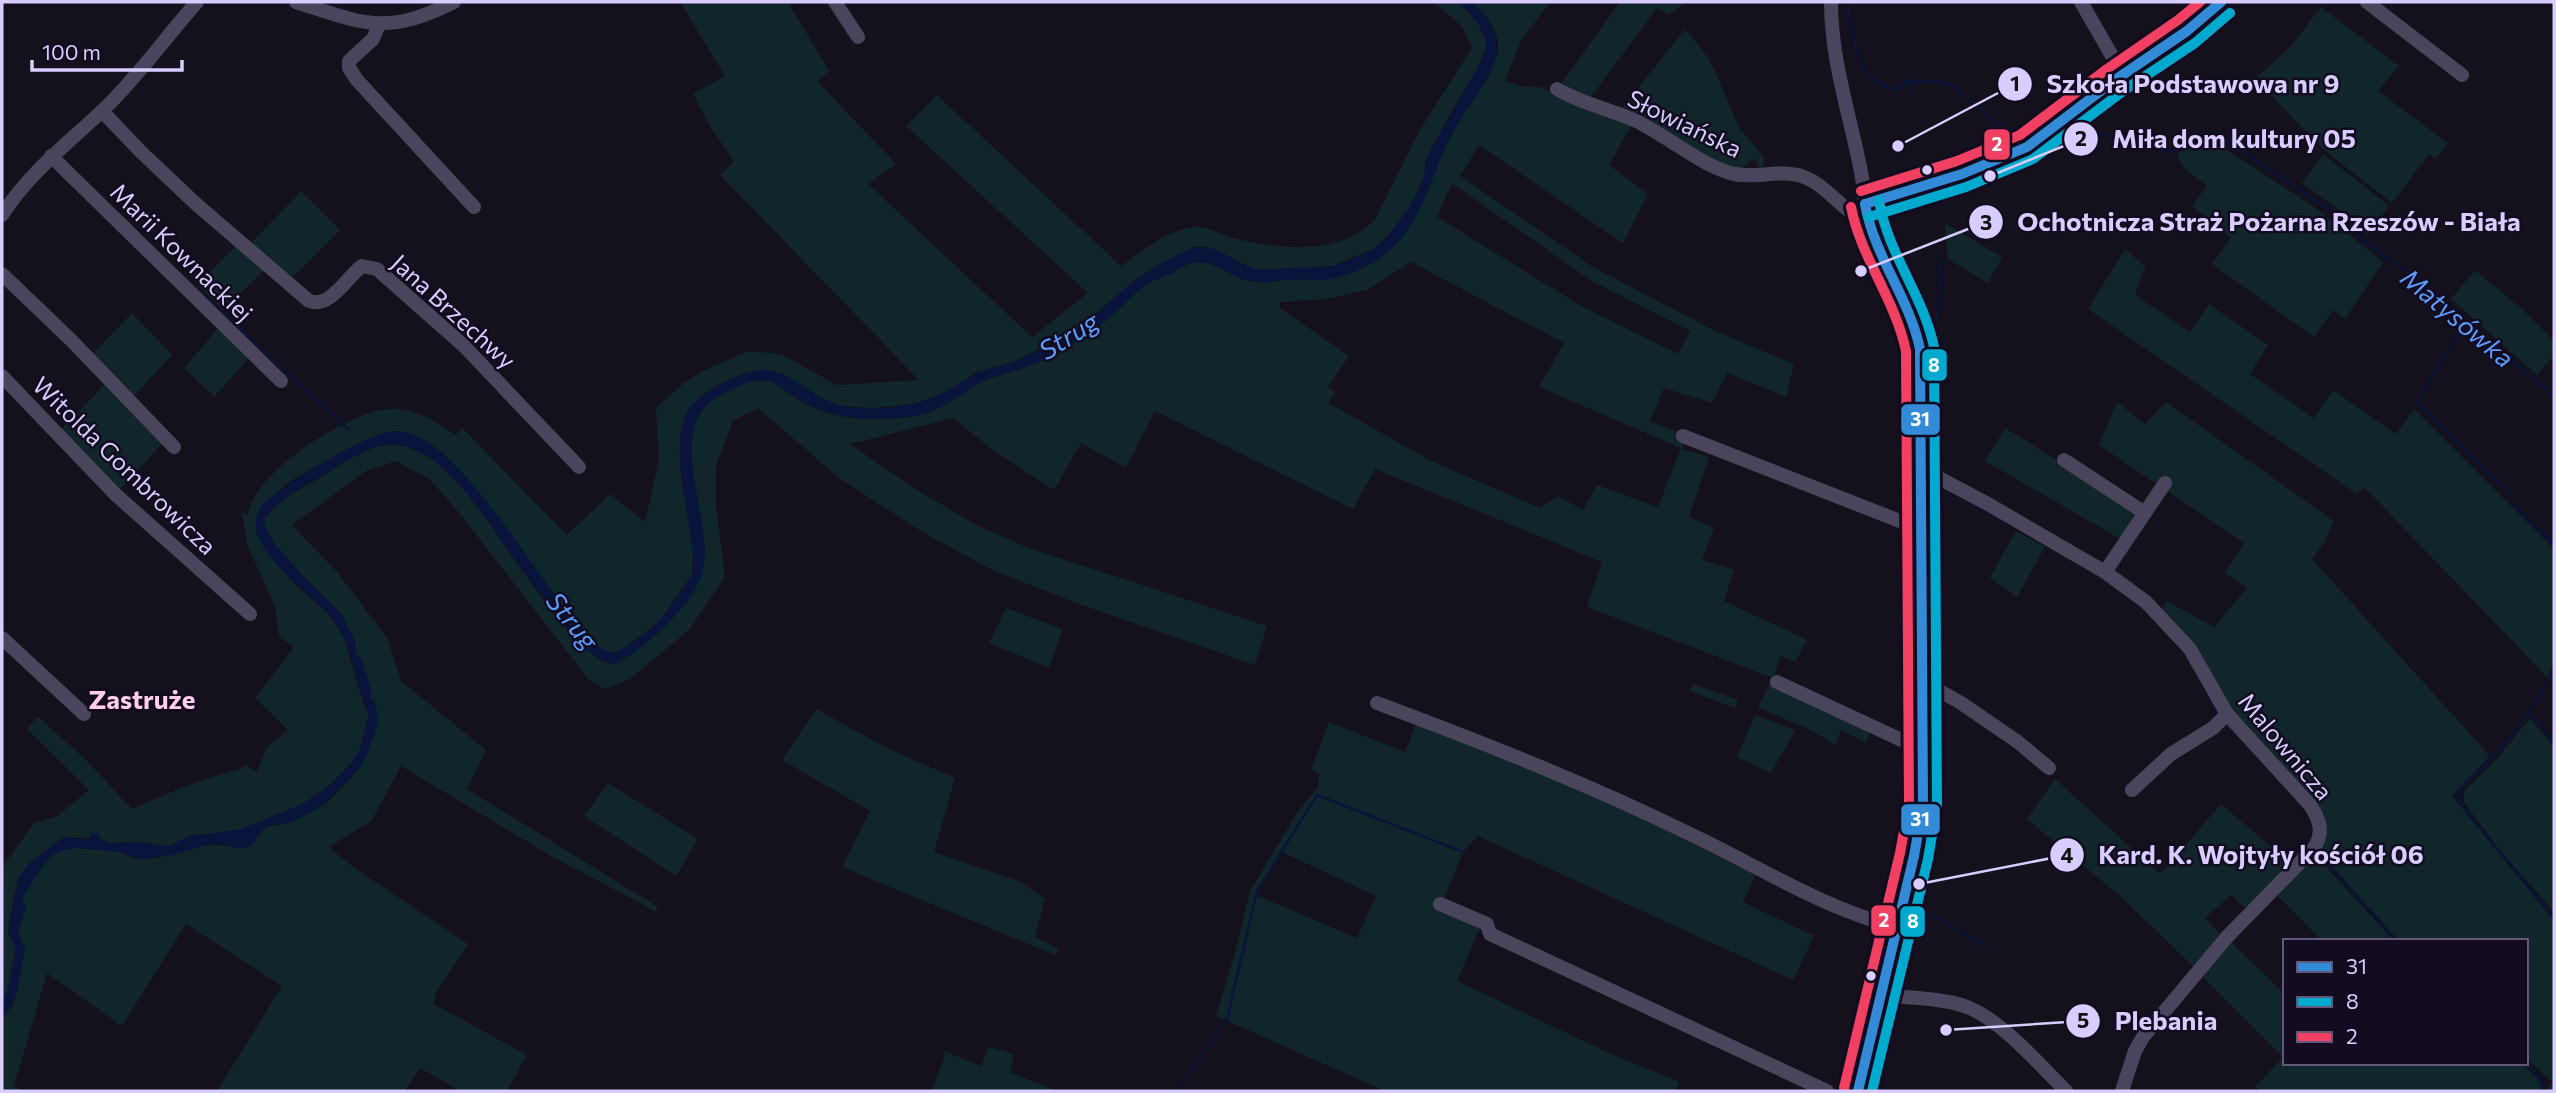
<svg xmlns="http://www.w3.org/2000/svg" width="2556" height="1093" viewBox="0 0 2556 1093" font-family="Commissioner,sans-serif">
<rect width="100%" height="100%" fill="#14111c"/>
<g fill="#10262a" fill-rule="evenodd">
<path d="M680,2H788L829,71L818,82L896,164L868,184L1032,337L1088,293L906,126L937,95L1121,266C1143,251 1170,227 1198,227C1211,227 1221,235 1233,238C1278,250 1343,256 1376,218L1421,128L1472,48L1462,26L1433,2H1458L1478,22L1487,44L1479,67L1452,111L1425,161L1426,172L1419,189L1407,212L1387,237L1375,248L1333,266L1274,270L1252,269L1238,261L1193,247L1139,277L1079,328L1016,361L975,373L952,389L916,404L872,408L840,406L820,398L782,373L750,372L721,384L700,397L682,431L681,448V471L693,550L692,575L659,622L620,651L611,653L600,649L592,640L555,596L498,517L443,453L422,439L396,431C368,444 296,471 278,492C269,503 262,518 255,531L281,569L297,586L328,613L344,638L363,702L369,714L360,749L351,764L329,786L303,804L240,830L190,836L167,847L148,843H111L100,839L67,837L36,857L19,877L14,897L8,931L16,949L7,992L2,1002V868L33,824L57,816L89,790L27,729L38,717L84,758L132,809C167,793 202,779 240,769L245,765L257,772L266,748L288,730L255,698L294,647L279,637L275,607L247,544L242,512L248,515C251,474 356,404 398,409C421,411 437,423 456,435L462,428L567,535L610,494L645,522L659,459L656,408L684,383L703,371L748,351L781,354L837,385L919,380L720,175L734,161L711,128L693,94L725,76Z"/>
<path d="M1473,2H1550L1521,41L1505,81L1523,87H1540L1632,124L1609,165L1648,194L1623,243L1479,145L1460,176L1593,267L1715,331L1794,364L1786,397L1727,373L1712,403L1664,388L1650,421L1686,435L1682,449L1709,457L1689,517L1714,528L1702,560L1734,570L1724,601L1807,640L1795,662L1781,656L1773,678L1587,607L1602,562L1375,469L1353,509L1155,411L1126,468L1081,443L1054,490L994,451L953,418L850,444L917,490L978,526L1029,548L1267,626L1255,665L1082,605L992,570L921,531L839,478L758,408L733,421L716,466V505L725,577L689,630L630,679L605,689L589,680L457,510L429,479L396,461L366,471L292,525L338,573L387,638L401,681L486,750L467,789L658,907L655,911L553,857L401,766L372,820L329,847L353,867L468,944L436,993L434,1004L527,1055L507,1091H460L420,1068L405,1091H217L282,986L186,924L122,1026L47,973L14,1086L23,1091H2V1019L12,1006L25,949L18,931V924L26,909L22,898C27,886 43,861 54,854C71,843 100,848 118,852C125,854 132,858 139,859C172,860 202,836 234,848L258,837L263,829L269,826L292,822L328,802L359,769L375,733L376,705L371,698V690L362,661L356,653L351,634L342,615L302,575L274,543L265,526L264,519C281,497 307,486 329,472C348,459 374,442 398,445C449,452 489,525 517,563C542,598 570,639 605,663C634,642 681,617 697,585C723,533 660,435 714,398C730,388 759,373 777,384C783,387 787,393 793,396C802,402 813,408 823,411C852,422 888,420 917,415C945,411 959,392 982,381C996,374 1013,372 1027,366C1048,358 1068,345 1087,333C1108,320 1123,301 1144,286C1156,278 1173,270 1186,265C1210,255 1227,276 1249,281C1263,284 1276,280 1289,279C1313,279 1334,280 1356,271C1419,247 1426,177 1457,125C1467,107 1491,74 1497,55C1503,34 1486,16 1473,2ZM1453,184L1592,281L1690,331L1678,354L1583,307L1437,217L1450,187ZM1411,262L1564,343L1539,387L1681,448L1658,507L1597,485L1583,510L1558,496L1540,508L1429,460L1329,403L1335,392L1328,387L1349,356L1280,308V302L1326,299L1367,290Z"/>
<path d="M1620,2H1685L1669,15L1657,8L1591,97L1560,85Z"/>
<path d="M2321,7L2399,66L2378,91L2448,143L2436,159L2429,154L2392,203L2324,150L2255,79L2292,45Z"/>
<path d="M1685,29L1707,56L1718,78L1739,128L1764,157L1762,172L1754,158L1740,170L1724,167L1622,108Z"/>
<path d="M2210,139L2313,206L2383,262L2345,319L2333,310L2314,337L2212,264L2231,238L2192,206L2207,186C2196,177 2181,169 2177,154L2201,140Z"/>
<path d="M2323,154L2389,206L2367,235L2334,206L2302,183Z"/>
<path d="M301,191L340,230L289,281L248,246Z"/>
<path d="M1945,223L2002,257L1988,283L1948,259Z"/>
<path d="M237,245L265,269L224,310L197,285Z"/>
<path d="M2125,249L2145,266L2135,295L2190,332L2209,304L2268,345L2250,374L2314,418L2333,390L2396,434L2414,409L2554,549V664L2547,677L2364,487L2357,494L2088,309Z"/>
<path d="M2475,270L2521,308L2554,341V355L2537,375L2451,299Z"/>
<path d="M132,313L172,355L131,399L91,356Z"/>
<path d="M226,319L257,349L214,397L184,368Z"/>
<path d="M105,384L163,443L116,493L59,432Z"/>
<path d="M2117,402L2145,424L2166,402L2334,521L2324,543L2312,559L2490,756L2452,796L2554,921V1091H2546L2552,1082L2526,1058V941H2399L2317,849L2324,825L2232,715L2160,610L2167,601L2214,627L2247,588L2225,573L2244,543L2099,445Z"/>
<path d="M2005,428L2091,481L2140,514L2122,540L1985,461Z"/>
<path d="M2016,531L2045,547L2017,597L1990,578Z"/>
<path d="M1006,608L1063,629L1049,668L989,643Z"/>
<path d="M1770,683L1870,730L1866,743L1841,730L1835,745L1811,730L1758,707Z"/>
<path d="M1693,684L1738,700L1735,708L1689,691Z"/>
<path d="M816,709L889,749L955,778L934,852L1021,882L1045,899L1035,937L1059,949L1055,955L842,867L870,811L782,760Z"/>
<path d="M1755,715L1795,730L1771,773L1737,757Z"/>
<path d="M2530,718L2554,747V912L2498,848L2464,802V791L2497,759Z"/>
<path d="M1417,721L1544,770L1758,871L1743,902L1814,936L1793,980L1478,836L1463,852L1441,906L1481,925L1457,981L1613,1055L1680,1082L1674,1091H1385L1216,1016L1234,956L1250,891L1297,813L1318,787L1319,773L1311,770L1329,722L1405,752ZM1282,852L1376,896L1357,938L1256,895Z"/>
<path d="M2055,779L2160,874L2221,804L2290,863L2248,911L2231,895L2205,918L2223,937L2197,970L2120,896L2027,819Z"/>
<path d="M608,783L698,839L676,876L584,816Z"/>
<path d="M2313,853L2386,932L2395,941H2322L2275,893Z"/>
<path d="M2229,940L2285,995V1063H2521L2538,1080L2542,1087L2539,1091H2262L2255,1087L2283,1057L2201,975Z"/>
<path d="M989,1047L1014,1054L1010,1072L1057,1091H931L945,1056L944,1051L981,1066Z"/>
</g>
<path fill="#08143c" d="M1458,2H1473C1521,52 1486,78 1457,125C1432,166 1424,229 1381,257C1366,267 1349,275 1332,279C1317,282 1300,278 1285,280C1274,282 1263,283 1251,281C1229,277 1213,256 1188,264C1182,266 1176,271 1171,274C1162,277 1154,280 1146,285C1131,295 1120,310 1106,321C1092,331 1076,342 1061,351C1042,362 1020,369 999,376C992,378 986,379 980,383C959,395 940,412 915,416C885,420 850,421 821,410C771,391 778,362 719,396C660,429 717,522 702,573C693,606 645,649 615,664C594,662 584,645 571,630C552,608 534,586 517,563C489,525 449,452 398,445C376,442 356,456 338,466C313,480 282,496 264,518L265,526L274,543L302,575L342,615L355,641L356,653L362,661L371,690V698L376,705L378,723L366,757L359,769L321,807L292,822L268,826L263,829L252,845L244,848H234L222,843L207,845L168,856L138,859L120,852L75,848L65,850L53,854L43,866L22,898L26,909L18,931L25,949L17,992L12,1006L2,1019V1002L7,992L16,949L8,931L19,877L30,862L61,839L67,837L89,840L91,834L98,833L100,839L111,843L140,842L167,847L190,836L239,830L303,804L329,786L351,764L360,749L369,714C357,689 355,659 342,634C338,626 332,618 326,611C305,589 239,544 260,509C265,500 273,496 281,490C301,474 373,430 397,431C474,435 575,660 615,652C623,651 646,632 654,626C661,620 689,582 692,574C696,562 692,548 691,536C686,501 672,450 685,416C690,404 701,396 712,390C724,382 739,374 754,371C786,364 809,397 839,405C861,411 891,408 913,404C935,400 953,386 972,376C986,368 1002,366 1016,361C1036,353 1056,341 1074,330C1099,316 1116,293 1140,277C1154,267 1172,257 1189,249C1210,240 1230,259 1249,267C1260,272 1274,269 1286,268C1301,266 1317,270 1332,266C1345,263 1364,255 1375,248C1386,241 1392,229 1400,220C1413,204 1427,182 1425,161L1485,54C1490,32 1473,16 1458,2Z"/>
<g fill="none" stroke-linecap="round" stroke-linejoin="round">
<g stroke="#08143c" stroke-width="2.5">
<path d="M1848,2C1851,33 1858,88 1899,89L1908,80L1917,83L1936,81L1955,86L1969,100L1981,106L1993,122L2003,125L2008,131L2035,122L2049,123"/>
<path d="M2210,23L2233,2"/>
<path d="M1908,80L1913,93"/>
<path d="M2069,124L2167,152L2171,151C2187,139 2196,127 2218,135L2331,211L2364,241L2409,273L2554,396"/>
<path d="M2073,126L2197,35"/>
<path d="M199,291L348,429"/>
<path d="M2465,323L2417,402L2511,494"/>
<path d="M1934,325C1941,301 1943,282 1940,256"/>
<path d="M1931,390L1932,333"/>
<path d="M1931,436V410"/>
<path d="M1930,469L1931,445"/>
<path d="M1931,499L1932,684"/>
<path d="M1969,502L2003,521"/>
<path d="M2514,505L2554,545"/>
<path d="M2554,671C2535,705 2512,740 2483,768C2475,776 2460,784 2457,795L2468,814L2554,918"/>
<path d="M2208,694L2217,713"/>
<path d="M1932,695L1933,709"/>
<path d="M2529,714L2554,743"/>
<path d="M1933,720V766"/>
<path d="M2226,724L2236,734"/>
<path d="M1926,853L1933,818V778"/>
<path d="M2317,853L2398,941"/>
<path d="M1919,908L1984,945"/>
<path d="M2524,1063L2541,1080L2542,1091"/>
<path d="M1178,1091L1227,1019L1257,891L1317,795L1463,852"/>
<path d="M2254,1091H2258"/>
</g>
<g stroke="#4a455d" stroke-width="14">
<path d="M296,2C364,24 386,36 454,2"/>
<path d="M835,2L858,37"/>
<path d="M1831,2C1831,60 1850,115 1861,172C1865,191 1864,211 1870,230C1884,272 1914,305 1920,349L1923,805L1914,856L1858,1091"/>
<path d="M2081,2L2123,75"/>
<path d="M2367,2L2462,75"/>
<path d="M379,24L373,39L349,61V68L357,80L474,207"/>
<path d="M1557,89C1582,104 1610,109 1636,121C1667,136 1698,163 1730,173C1753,180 1781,168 1804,177C1826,185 1839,207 1860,218L1866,216"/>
<path d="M102,111L140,151L195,203L309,301C330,309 347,277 362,266L377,269L464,346L579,467"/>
<path d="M51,156L281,381"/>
<path d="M1865,204L1962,174L2027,147L2115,80L2187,31L2221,2"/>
<path d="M2,215C29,173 66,145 102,111C137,78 165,38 197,2"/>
<path d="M2,274L71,340L174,447"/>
<path d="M2,376L115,494L250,614"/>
<path d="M1683,436L1910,525H1921"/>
<path d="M2064,460L2145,513"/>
<path d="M1921,474L1937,477L1988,504L2105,572L2146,602L2190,649L2227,714L2310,805C2320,820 2324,832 2314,848L2227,937L2143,1037L2135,1051L2122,1091"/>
<path d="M2105,572L2165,483"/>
<path d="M2,638L84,714"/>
<path d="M1777,682L1923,750"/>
<path d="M1923,690H1938L1961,703L2018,742L2049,768"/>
<path d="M1377,703C1484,743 1588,784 1690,834C1758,866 1824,909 1897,927"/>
<path d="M2132,790L2171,754L2213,728L2227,714"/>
<path d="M1440,904L1487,924L1490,934L1827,1091"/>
<path d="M1881,995C1906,998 1945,998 1967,1007C2000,1019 2041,1066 2066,1091"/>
</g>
<g stroke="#130c21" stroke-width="16">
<g id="bus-1">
<path d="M1865,204L1962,174L2027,147L2115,80L2187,31L2221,2"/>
<path d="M1858,1091L1914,856L1923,805L1920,349C1909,297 1874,256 1865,204"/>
</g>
</g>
<g stroke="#130c21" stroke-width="16">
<g id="bus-2">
<path d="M1869,217L1966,187L2033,159L2123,91L2195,43L2230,13"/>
<path d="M1872,1091L1928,859L1937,805L1934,347C1923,295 1888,254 1879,201"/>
</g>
</g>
<g stroke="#130c21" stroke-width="16">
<g id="bus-3">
<path d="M1861,191L1957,161L2020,135L2107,69L2178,20L2200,2"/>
<path d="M1844,1088L1900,853L1909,804L1906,351C1895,299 1861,258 1851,207"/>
</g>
</g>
<use href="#bus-1" stroke="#338bd7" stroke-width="10"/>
<use href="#bus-2" stroke="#00a9ce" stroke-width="10"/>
<use href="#bus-3" stroke="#f24062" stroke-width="10"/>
</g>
<g fill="#d9cdff" stroke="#130c21" stroke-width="2.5">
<circle cx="1927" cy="170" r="6"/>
<circle cx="1871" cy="976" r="6"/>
</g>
<g text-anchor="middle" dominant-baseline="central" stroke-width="5" stroke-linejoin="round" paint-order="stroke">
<g font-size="24" fill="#d9cdff" stroke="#130c21">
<text transform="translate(1685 123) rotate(26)">Słowiańska</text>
<text transform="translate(182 252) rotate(44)">Marii Kownackiej</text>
<text transform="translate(454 311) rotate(42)">Jana Brzechwy</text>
<text transform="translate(125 465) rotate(44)">Witolda Gombrowicza</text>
<text transform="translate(2286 746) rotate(50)">Malownicza</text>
</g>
<g font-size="26" font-style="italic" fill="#5b9dff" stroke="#130c21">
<text transform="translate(2458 317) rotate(40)">Matysówka</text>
<text transform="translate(1068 335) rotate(-32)">Strug</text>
<text transform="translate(573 620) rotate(51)">Strug</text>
</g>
<g font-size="26" font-weight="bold" fill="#ffcfe7" stroke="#130c21">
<text x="142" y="698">Zastruże</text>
</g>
</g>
<path fill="none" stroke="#d9cdff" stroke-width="2.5" d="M1898 146L2015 84M1990 176L2081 139M1861 271L1986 222M1919 884L2067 855M1946 1030L2083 1021"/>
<g fill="#d9cdff" stroke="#130c21" stroke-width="2.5">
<circle cx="1898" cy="146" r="7"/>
<circle cx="1990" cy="176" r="7"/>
<circle cx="1861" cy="271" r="7"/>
<circle cx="1919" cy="884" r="7"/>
<circle cx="1946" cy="1030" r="7"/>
<circle cx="2015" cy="84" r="18"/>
<circle cx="2081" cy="139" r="18"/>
<circle cx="1986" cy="222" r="18"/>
<circle cx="2067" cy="855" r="18"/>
<circle cx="2083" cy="1021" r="18"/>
</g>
<g font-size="21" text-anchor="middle" font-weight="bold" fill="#111">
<text x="2015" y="91">1</text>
<text x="2081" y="146">2</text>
<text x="1986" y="230">3</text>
<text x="2067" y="863">4</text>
<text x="2083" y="1028">5</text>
</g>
<g font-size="26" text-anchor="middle" font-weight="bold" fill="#d9cdff" stroke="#130c21" stroke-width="5" stroke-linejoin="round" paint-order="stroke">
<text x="2193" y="93">Szkoła Podstawowa nr 9</text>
<text x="2234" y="148">Miła dom kultury 05</text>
<text x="2269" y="231">Ochotnicza Straż Pożarna Rzeszów - Biała</text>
<text x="2261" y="864">Kard. K. Wojtyły kościół 06</text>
<text x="2166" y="1030">Plebania</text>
</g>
<g stroke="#130c21" stroke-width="2.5">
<rect x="1983" y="128" width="28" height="33" rx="7" fill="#f24062"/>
<rect x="1921" y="348" width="27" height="34" rx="7" fill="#00a9ce"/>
<rect x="1900" y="403" width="41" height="33" rx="7" fill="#338bd7"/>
<rect x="1900" y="803" width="41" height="33" rx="7" fill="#338bd7"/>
<rect x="1870" y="904" width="27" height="33" rx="7" fill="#f24062"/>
<rect x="1899" y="905" width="27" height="33" rx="7" fill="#00a9ce"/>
</g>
<g font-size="19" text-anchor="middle" font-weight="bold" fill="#fff">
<text x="1997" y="151">2</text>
<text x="1934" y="372">8</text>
<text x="1920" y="426">31</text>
<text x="1920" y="826">31</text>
<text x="1884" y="927">2</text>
<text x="1913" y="928">8</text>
</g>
<rect width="2556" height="1093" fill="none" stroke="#d9cdff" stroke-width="7"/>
<rect x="2283" y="939" width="245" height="126" fill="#130c21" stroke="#62597a" stroke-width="2"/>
<rect x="2297" y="962" width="35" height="10" fill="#338bd7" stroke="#62597a" stroke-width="2"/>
<text x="2346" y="974" font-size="21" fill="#d9cdff">31</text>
<rect x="2297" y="997" width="35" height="10" fill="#00a9ce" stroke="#62597a" stroke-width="2"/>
<text x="2346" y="1009" font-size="21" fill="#d9cdff">8</text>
<rect x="2297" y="1032" width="35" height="10" fill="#f24062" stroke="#62597a" stroke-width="2"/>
<text x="2346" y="1044" font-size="21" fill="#d9cdff">2</text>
<path d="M32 60v10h150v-10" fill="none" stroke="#d9cdff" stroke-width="3.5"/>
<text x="42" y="60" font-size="21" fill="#d9cdff" stroke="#130c21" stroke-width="5" paint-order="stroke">100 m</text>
</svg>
